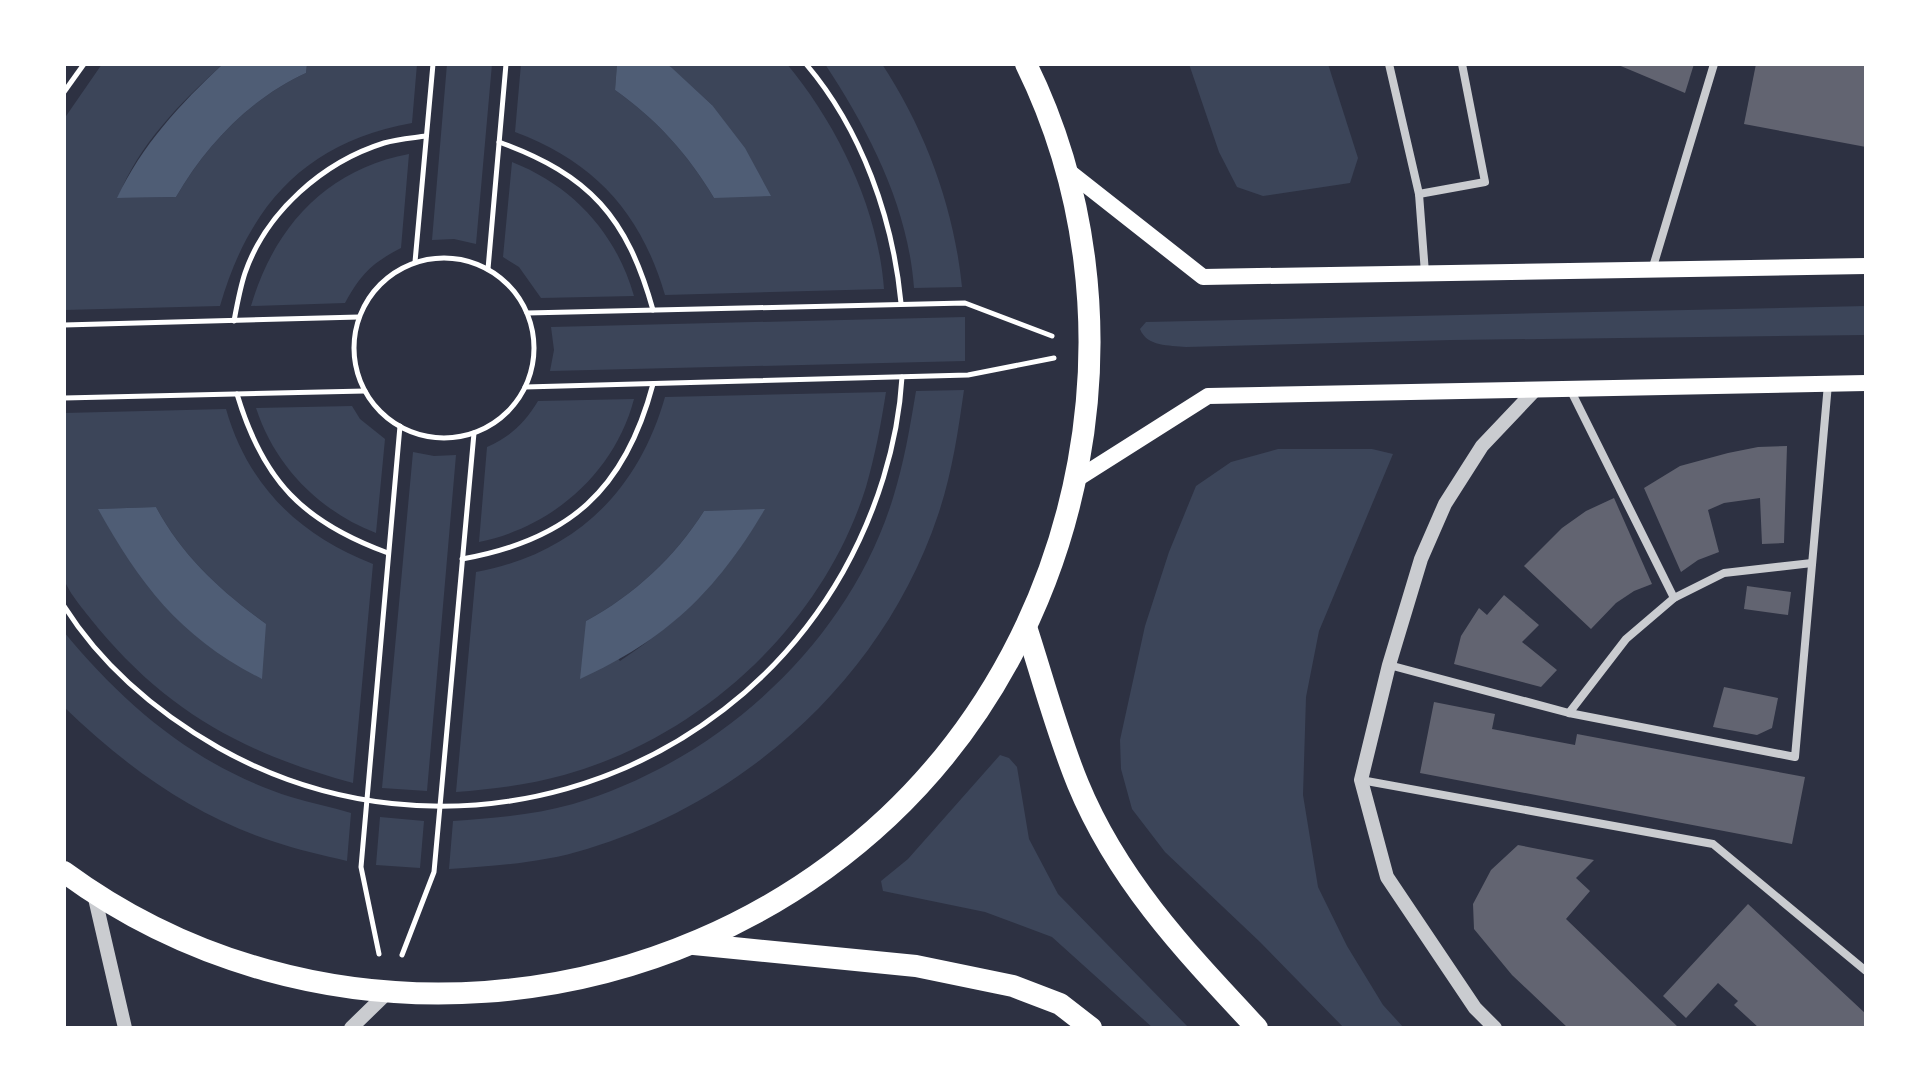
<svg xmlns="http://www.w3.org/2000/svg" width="1930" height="1092" viewBox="0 0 1930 1092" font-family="Karla,sans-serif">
<rect width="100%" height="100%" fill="#2d3142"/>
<g fill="#3c4559" fill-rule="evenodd">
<path d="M102,64H223C181,102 138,145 118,198L176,197C206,145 251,98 306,73L307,64H417L412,123C306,142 249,205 220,306L64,310V119Z"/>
<path d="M447,64H492L476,244L454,239L432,240Z"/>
<path d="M521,64H617L615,90C656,119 688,154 714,198L712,105L667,64H787C838,126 878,208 884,289L665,295C641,213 595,162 515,132Z"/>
<path d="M825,64H882C926,131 954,208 962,287L914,288C908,206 869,131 825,64Z"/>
<path d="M1189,64H1328L1358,158L1350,183L1263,196L1237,187L1219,152Z"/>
<path d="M409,154L401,248C372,263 361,274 345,303L251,306C274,227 327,169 409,154Z"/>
<path d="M512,162C573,186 616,233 634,296L541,298L519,267L503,257Z"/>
<path d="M1866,306V335L1452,340L1186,347C1169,345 1147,347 1140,329L1146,322Z"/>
<path d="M965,317V361L550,371L554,350L551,327Z"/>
<path d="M964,390C958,432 952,474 938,515C884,676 748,800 587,849C542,863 495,866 449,869L453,821C494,818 534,815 573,804C718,761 848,644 893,498C904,463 910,427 916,391Z"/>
<path d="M886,392C881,424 875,456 866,487C823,625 701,737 564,775C528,785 492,789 456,792L476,572C574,554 638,492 665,397ZM764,510C722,581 688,615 620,661L586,621C634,595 675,557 704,511Z"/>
<path d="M634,399C615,472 553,527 479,542L487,447C511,436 524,424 538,401Z"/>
<path d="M352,406L360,419L385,439L376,533C319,511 275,466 256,408Z"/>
<path d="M226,409C248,486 299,535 373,564L353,783C247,754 170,714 98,628C89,616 67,592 64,578C61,563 64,544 64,529C64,490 64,452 64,413ZM156,507C183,557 221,591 266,624L99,509Z"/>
<path d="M1278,449H1372L1393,454L1319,631L1306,697L1303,795L1318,887L1347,946L1383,1005L1404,1028H1344L1260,942L1165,852L1132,809L1121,769L1120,740L1145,626L1169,552L1196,486L1231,462Z"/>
<path d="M413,452L434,456L456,455L427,791L382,788Z"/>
<path d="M64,632C126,707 197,767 291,797C311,803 331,807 351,813L347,861C323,855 298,850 275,842C193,816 125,766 64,707Z"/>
<path d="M1000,755L1009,758L1017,767L1029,839L1058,894L1189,1028H1153L1052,937L985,912L883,891L881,881L908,859Z"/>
<path d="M380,817L424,821L420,868L376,865Z"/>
</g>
<g fill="#4f5d75">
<path d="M223,64H307L306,73C251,98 206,145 176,197L117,198C142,145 180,104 223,64Z"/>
<path d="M617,64H667L672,68L712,105L745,148L771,196L714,198C688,154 656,119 615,90Z"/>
<path d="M156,507C183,557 221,591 266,624L262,679C181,638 141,586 98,509Z"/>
<path d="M765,509C716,592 667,639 580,679L586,621C634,595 675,557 704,511Z"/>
</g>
<g fill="#626471">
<path d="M1616,64H1694L1685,93Z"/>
<path d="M1756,64H1866V147L1744,124Z"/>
<path d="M1787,446L1784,543L1762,544L1760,498L1724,503L1708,510L1719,552L1698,560L1681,572L1644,488L1680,466L1728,453L1758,447Z"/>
<path d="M1614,498L1652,584L1634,591L1616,603L1591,629L1524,566L1562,528L1586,511Z"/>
<path d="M1747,586L1791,592L1788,615L1744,609Z"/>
<path d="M1504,595L1539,625L1522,642L1557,670L1541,687L1454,664L1461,636L1479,608L1487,615Z"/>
<path d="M1724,687L1778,698L1772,728L1757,735L1713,727Z"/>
<path d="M1434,702L1495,714L1492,729L1575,745L1577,734L1805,777L1792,844L1420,773Z"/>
<path d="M1518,845L1594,860L1576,878L1590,891L1566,919L1679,1028H1568L1512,975L1474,929L1473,904L1491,870Z"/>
<path d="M1748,904L1866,1014V1028H1759L1734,1005L1738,1001L1718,983L1686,1018L1663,996Z"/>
</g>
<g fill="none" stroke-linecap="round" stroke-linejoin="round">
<g stroke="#fff" stroke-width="5">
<path d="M806,64C862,130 893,219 901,303"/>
<path d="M64,92L84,64"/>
<path d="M499,142C590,175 627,217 653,310"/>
<circle cx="444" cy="348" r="90"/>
<path d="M415,262L433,64"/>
<path d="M488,269L506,64"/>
<path d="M527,313L965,303L1052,336"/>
<path d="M234,321C237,305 240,288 245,273C266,212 323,162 384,143C397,139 412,138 426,136"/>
<path d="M64,325L359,317"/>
<path d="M525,387L968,375L1054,358"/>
<path d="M237,394C263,481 303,522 388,553"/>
<path d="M64,398L365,391"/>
<path d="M462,559C569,540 625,490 653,384"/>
<path d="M64,606C102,666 158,713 219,748C439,872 719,791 843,572C876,513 898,445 902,377"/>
<path d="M379,954L361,867L400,426"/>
<path d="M402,955L434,872L474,433"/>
</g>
<g stroke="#caccd0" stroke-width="8">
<path d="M1389,64L1419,194L1425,273"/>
<path d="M1419,194L1485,182L1462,64"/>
<path d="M1652,270L1714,64"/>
<path d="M1570,389L1674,598"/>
<path d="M1389,665L1569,713L1795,757L1828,384"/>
<path d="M1569,713L1626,639L1674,598L1724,573L1812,563"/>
<path d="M1361,780L1713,844L1866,971"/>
</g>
<g stroke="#caccd0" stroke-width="14">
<path d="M94,894L125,1028"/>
<path d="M351,1028L387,993"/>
<path d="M1495,1028L1475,1008L1387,877L1361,780L1389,665L1421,559L1445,504L1482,446L1536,389"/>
</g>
<g stroke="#fff" stroke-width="16">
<path d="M1067,170L1203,277L1866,266"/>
<path d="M1077,479L1208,396L1866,383"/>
</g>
<g stroke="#fff" stroke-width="22">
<path d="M1026,627C1043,679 1057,733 1078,784C1118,881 1186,952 1257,1028"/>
<path d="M64,872C313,1055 664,1027 888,817C1090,627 1148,312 1026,64"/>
<path d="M694,944L916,966L1013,986L1060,1004L1091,1028"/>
</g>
</g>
<rect width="1930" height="1092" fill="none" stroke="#ffffff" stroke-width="132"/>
</svg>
